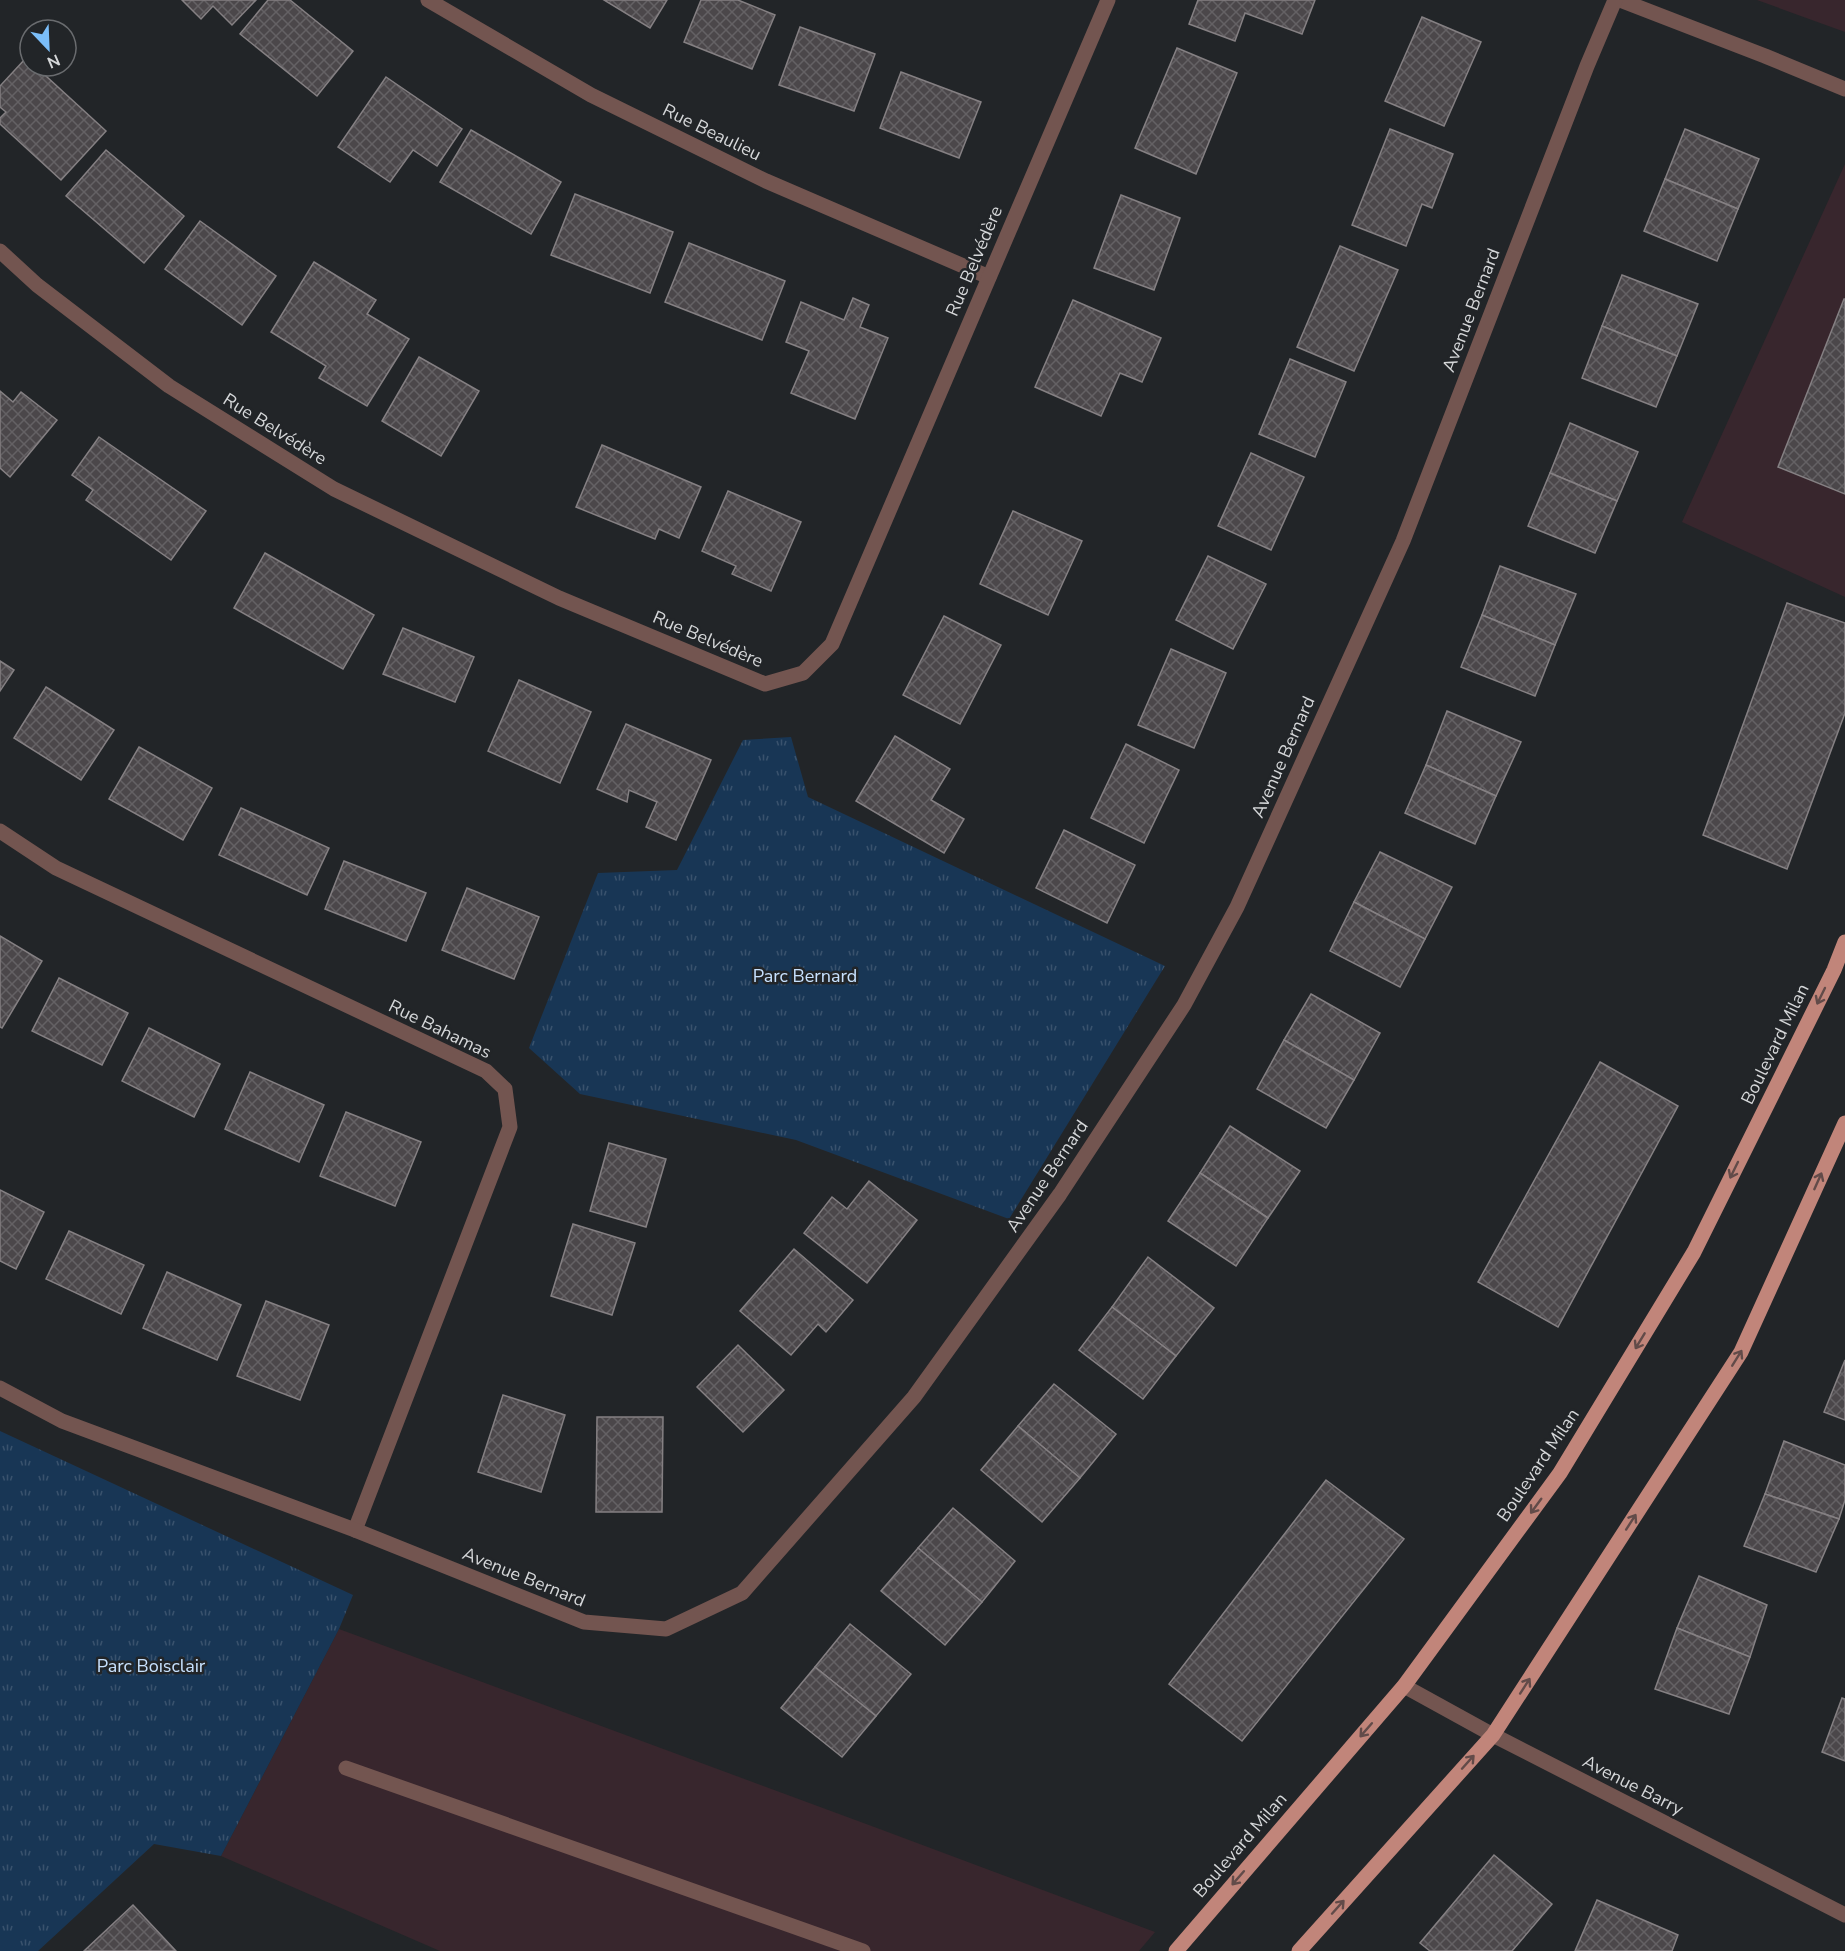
<svg xmlns="http://www.w3.org/2000/svg" width="1845" height="1951" viewBox="0 0 1845 1951" font-family="'Nunito Sans',sans-serif">
<defs>
<pattern id="park-tufts" width="24" height="20" patternUnits="userSpaceOnUse" patternTransform="scale(1.5)"><rect width="24" height="20" fill="#183655"/><path d="M3 7l-1-3M5 7V3M7 7l1-3M15 17l-1-3M17 17v-4M19 17l1-3" fill="none" stroke="#39526d"/></pattern>
<pattern id="building-cross-hatch" width="8" height="8" patternUnits="userSpaceOnUse" patternTransform="scale(1.5)"><rect width="8" height="8" fill="#4b474a"/><path d="M0 0l8 8M0 8l8-8" fill="none" stroke="#646164"/></pattern>
</defs>
<rect width="100%" height="100%" fill="#222528"/>
<g fill="#38262d">
<path d="M1757,0H1845V32Z"/>
<path d="M1845,164V597L1682,522Z"/>
<path d="M339,1629L877,1828L1155,1932L1139,1951H440L221,1856Z"/>
</g>
<g fill="url(#park-tufts)">
<path d="M791,737L808,797L1165,966L1009,1219L796,1140L580,1094L529,1048L598,873L677,870L743,740Z"/>
<path d="M0,1431L353,1595L339,1629L221,1856L154,1844L38,1951H0Z"/>
</g>
<g fill="url(#building-cross-hatch)" stroke="#858083" stroke-width="1.5">
<path d="M182,0H256L232,25L213,6L201,19Z"/>
<path d="M268,0H290L353,51L317,96L240,34Z"/>
<path d="M604,0H667L650,28Z"/>
<path d="M701,0H738L775,15L752,69L684,42Z"/>
<path d="M1198,0H1315L1302,34L1245,13L1235,41L1189,24Z"/>
<path d="M1422,17L1481,42L1444,126L1385,101Z"/>
<path d="M800,27L875,54L854,111L779,85Z"/>
<path d="M1177,48L1237,73L1196,174L1135,148Z"/>
<path d="M26,58L30,61V66H35L106,131L61,180L0,124V118L6,112L0,107V86Z"/>
<path d="M901,72L981,102L959,158L880,128Z"/>
<path d="M386,77L462,129L437,166L413,150L390,182L338,147Z"/>
<path d="M1390,129L1453,154L1432,208L1422,204L1406,246L1352,225Z"/>
<path d="M1685,129L1759,159L1738,209L1665,179Z"/>
<path d="M471,130L561,182L531,234L440,182Z"/>
<path d="M106,150L184,216L144,263L66,196Z"/>
<path d="M1665,179L1738,209L1717,261L1644,231Z"/>
<path d="M575,194L673,232L650,293L551,255Z"/>
<path d="M1121,195L1180,218L1154,290L1094,268Z"/>
<path d="M200,221L276,276L242,325L165,269Z"/>
<path d="M689,243L785,281L762,340L665,302Z"/>
<path d="M1340,246L1398,270L1354,371L1297,347Z"/>
<path d="M314,262L376,300L367,314L409,339L367,406L319,378L326,366L271,332Z"/>
<path d="M1622,275L1698,304L1677,356L1602,326Z"/>
<path d="M853,298L869,305L860,327L888,338L855,419L791,393L809,351L786,342L801,302L844,320Z"/>
<path d="M1844,299H1845V494L1778,467Z"/>
<path d="M1073,300L1161,338L1142,382L1120,373L1101,416L1035,387Z"/>
<path d="M1602,326L1677,356L1656,407L1582,378Z"/>
<path d="M419,357L479,391L441,456L382,421Z"/>
<path d="M1290,359L1346,382L1315,457L1259,434Z"/>
<path d="M0,391L13,402L21,392L57,420L10,477L0,468Z"/>
<path d="M1570,423L1638,452L1617,501L1550,473Z"/>
<path d="M99,437L206,511L171,560L86,500L93,490L72,475Z"/>
<path d="M602,445L701,487L679,538L659,529L655,539L576,507Z"/>
<path d="M1251,453L1304,477L1271,550L1218,526Z"/>
<path d="M1550,473L1617,501L1595,553L1528,526Z"/>
<path d="M728,491L801,522L771,591L732,574L736,566L702,551Z"/>
<path d="M1013,511L1082,541L1048,615L980,584Z"/>
<path d="M265,553L374,615L343,669L234,608Z"/>
<path d="M1208,556L1266,584L1233,649L1176,620Z"/>
<path d="M1500,566L1576,594L1555,645L1482,615Z"/>
<path d="M1787,603L1845,623V713L1787,869L1703,835Z"/>
<path d="M1482,615L1555,645L1535,696L1461,667Z"/>
<path d="M944,616L1001,645L960,724L903,695Z"/>
<path d="M403,628L474,657L455,702L383,674Z"/>
<path d="M1171,649L1226,673L1194,748L1138,725Z"/>
<path d="M0,661L14,670L0,691Z"/>
<path d="M519,680L591,712L560,783L488,751Z"/>
<path d="M46,687L114,730L81,780L14,738Z"/>
<path d="M1447,711L1521,742L1496,796L1426,765Z"/>
<path d="M626,724L711,760L676,840L646,827L657,802L629,790L627,802L597,789Z"/>
<path d="M895,736L950,769L931,800L964,819L944,853L856,801Z"/>
<path d="M1126,744L1179,770L1144,843L1091,818Z"/>
<path d="M139,747L212,788L183,840L109,799Z"/>
<path d="M1426,765L1496,796L1475,844L1405,813Z"/>
<path d="M241,808L329,848L307,895L219,855Z"/>
<path d="M1064,830L1135,865L1107,923L1036,888Z"/>
<path d="M1380,852L1452,887L1425,939L1354,902Z"/>
<path d="M344,861L426,893L406,941L325,909Z"/>
<path d="M467,888L539,917L514,979L442,950Z"/>
<path d="M1354,902L1425,939L1400,987L1330,951Z"/>
<path d="M0,936L42,961L2,1028L0,1027Z"/>
<path d="M59,978L128,1013L102,1065L32,1031Z"/>
<path d="M1311,994L1380,1033L1354,1080L1284,1040Z"/>
<path d="M149,1028L220,1064L194,1117L122,1081Z"/>
<path d="M1284,1040L1354,1080L1326,1128L1257,1089Z"/>
<path d="M1600,1062L1678,1106L1558,1327L1478,1282Z"/>
<path d="M250,1072L324,1105L299,1162L225,1129Z"/>
<path d="M346,1112L421,1142L395,1206L320,1176Z"/>
<path d="M1230,1126L1300,1171L1268,1218L1200,1173Z"/>
<path d="M609,1143L666,1159L646,1227L590,1211Z"/>
<path d="M1200,1173L1268,1218L1236,1266L1168,1221Z"/>
<path d="M869,1181L917,1220L867,1283L804,1233L832,1197L847,1209Z"/>
<path d="M0,1190L44,1212L16,1269L0,1261Z"/>
<path d="M573,1224L635,1243L612,1315L551,1296Z"/>
<path d="M69,1231L144,1265L121,1314L46,1279Z"/>
<path d="M794,1249L853,1300L826,1332L818,1324L791,1355L740,1311Z"/>
<path d="M1148,1257L1214,1308L1176,1356L1112,1307Z"/>
<path d="M167,1272L241,1305L217,1360L143,1328Z"/>
<path d="M266,1301L329,1325L300,1400L237,1376Z"/>
<path d="M1112,1307L1176,1356L1143,1399L1079,1350Z"/>
<path d="M738,1345L784,1390L743,1432L697,1387Z"/>
<path d="M1845,1360V1420L1824,1412Z"/>
<path d="M1054,1384L1116,1434L1080,1478L1018,1426Z"/>
<path d="M503,1395L565,1415L541,1492L478,1472Z"/>
<path d="M597,1417H663L662,1512H596Z"/>
<path d="M1018,1426L1080,1478L1042,1522L981,1470Z"/>
<path d="M1784,1441L1845,1465V1500L1839,1519L1765,1494Z"/>
<path d="M1326,1480L1404,1539L1242,1741L1169,1684Z"/>
<path d="M1765,1494L1839,1519L1816,1572L1744,1546Z"/>
<path d="M953,1508L1015,1561L982,1602L918,1548Z"/>
<path d="M918,1548L982,1602L945,1645L881,1591Z"/>
<path d="M1699,1576L1767,1605L1750,1657L1677,1628Z"/>
<path d="M850,1624L911,1674L876,1716L815,1667Z"/>
<path d="M1677,1628L1750,1657L1729,1714L1655,1689Z"/>
<path d="M815,1667L876,1716L842,1757L781,1708Z"/>
<path d="M1842,1698L1845,1699V1761L1822,1752Z"/>
<path d="M1494,1855L1552,1904L1512,1951H1430L1420,1943Z"/>
<path d="M1597,1900L1678,1935L1672,1951H1575Z"/>
<path d="M133,1905L176,1951H84Z"/>
</g>
<g fill="none" stroke-linecap="round" stroke-linejoin="round">
<g stroke="#735550" stroke-width="15">
<path d="M428,0L591,95L766,181L989,277"/>
<path d="M1620,0L1765,56L1845,89"/>
<path d="M0,251L37,285L169,386L334,489L559,598L765,684L803,673L832,644L1108,0"/>
<path d="M0,831L56,868L486,1071L505,1089L510,1127L355,1530"/>
<path d="M0,1388L62,1421L355,1530L584,1622L666,1629L742,1593L914,1397L1060,1194L1184,1005L1237,907L1403,541L1587,66L1615,0"/>
<path d="M1404,1686L1493,1735L1845,1915"/>
<path d="M346,1768L863,1951"/>
</g>
<g stroke="#c1857a" stroke-width="15">
<path d="M1176,1951L1404,1686L1560,1473L1694,1252L1834,970L1845,942"/>
<path d="M1299,1951L1493,1735L1741,1352L1845,1123"/>
</g>
</g>
<defs><path id="oneway-shaft" d="M-6 0H5M1.5-3L5.5 0L1.5 3" fill="none" stroke-width="1.6" stroke-linecap="round" stroke-linejoin="round" transform="scale(1.5)"/></defs>
<g stroke="#624b49">
<use href="#oneway-shaft" transform="translate(1821 996) rotate(116)"/>
<use href="#oneway-shaft" transform="translate(1734 1170) rotate(116)"/>
<use href="#oneway-shaft" transform="translate(1818 1181) rotate(-66)"/>
<use href="#oneway-shaft" transform="translate(1640 1341) rotate(121)"/>
<use href="#oneway-shaft" transform="translate(1737 1358) rotate(-58)"/>
<use href="#oneway-shaft" transform="translate(1536 1506) rotate(126)"/>
<use href="#oneway-shaft" transform="translate(1631 1522) rotate(-57)"/>
<use href="#oneway-shaft" transform="translate(1525 1686) rotate(-57)"/>
<use href="#oneway-shaft" transform="translate(1366 1730) rotate(131)"/>
<use href="#oneway-shaft" transform="translate(1468 1762) rotate(-48)"/>
<use href="#oneway-shaft" transform="translate(1238 1878) rotate(131)"/>
<use href="#oneway-shaft" transform="translate(1338 1907) rotate(-48)"/>
</g>
<g text-anchor="middle" dominant-baseline="central" stroke-width="5" stroke-linejoin="round" paint-order="stroke">
<g font-size="18" fill="#d5d7d9" stroke="#222528">
<text transform="translate(712 132) rotate(26)">Rue Beaulieu</text>
<text transform="translate(974 261) rotate(-67)">Rue Belvédère</text>
<text transform="translate(1471 310) rotate(-69)">Avenue Bernard</text>
<text transform="translate(275 429) rotate(32)">Rue Belvédère</text>
<text transform="translate(708 639) rotate(23)">Rue Belvédère</text>
<text transform="translate(1283 757) rotate(-66)">Avenue Bernard</text>
<text transform="translate(440 1029) rotate(26)">Rue Bahamas</text>
<text transform="translate(1775 1044) rotate(-64)">Boulevard Milan</text>
<text transform="translate(1047 1176) rotate(-56)">Avenue Bernard</text>
<text transform="translate(1538 1465) rotate(-56)">Boulevard Milan</text>
<text transform="translate(524 1577) rotate(22)">Avenue Bernard</text>
<text transform="translate(1633 1785) rotate(27)">Avenue Barry</text>
<text transform="translate(1240 1845) rotate(-49)">Boulevard Milan</text>
</g>
<g font-size="18" fill="#c8e2ff" stroke="#222528">
<text x="805" y="976">Parc Bernard</text>
<text x="151" y="1666">Parc Boisclair</text>
</g>
</g>
<g transform="translate(48 48) rotate(157)"><circle r="28" fill="#222528" stroke="#6a6c6f" stroke-width="1.5"/>
<path d="M0-4.5L10 22L0 15L-10 22Z" fill="#7bbef9"/>
<text y="-9" font-size="16" font-weight="bold" text-anchor="middle" fill="#d5d7d9">N</text>
</g>
</svg>
